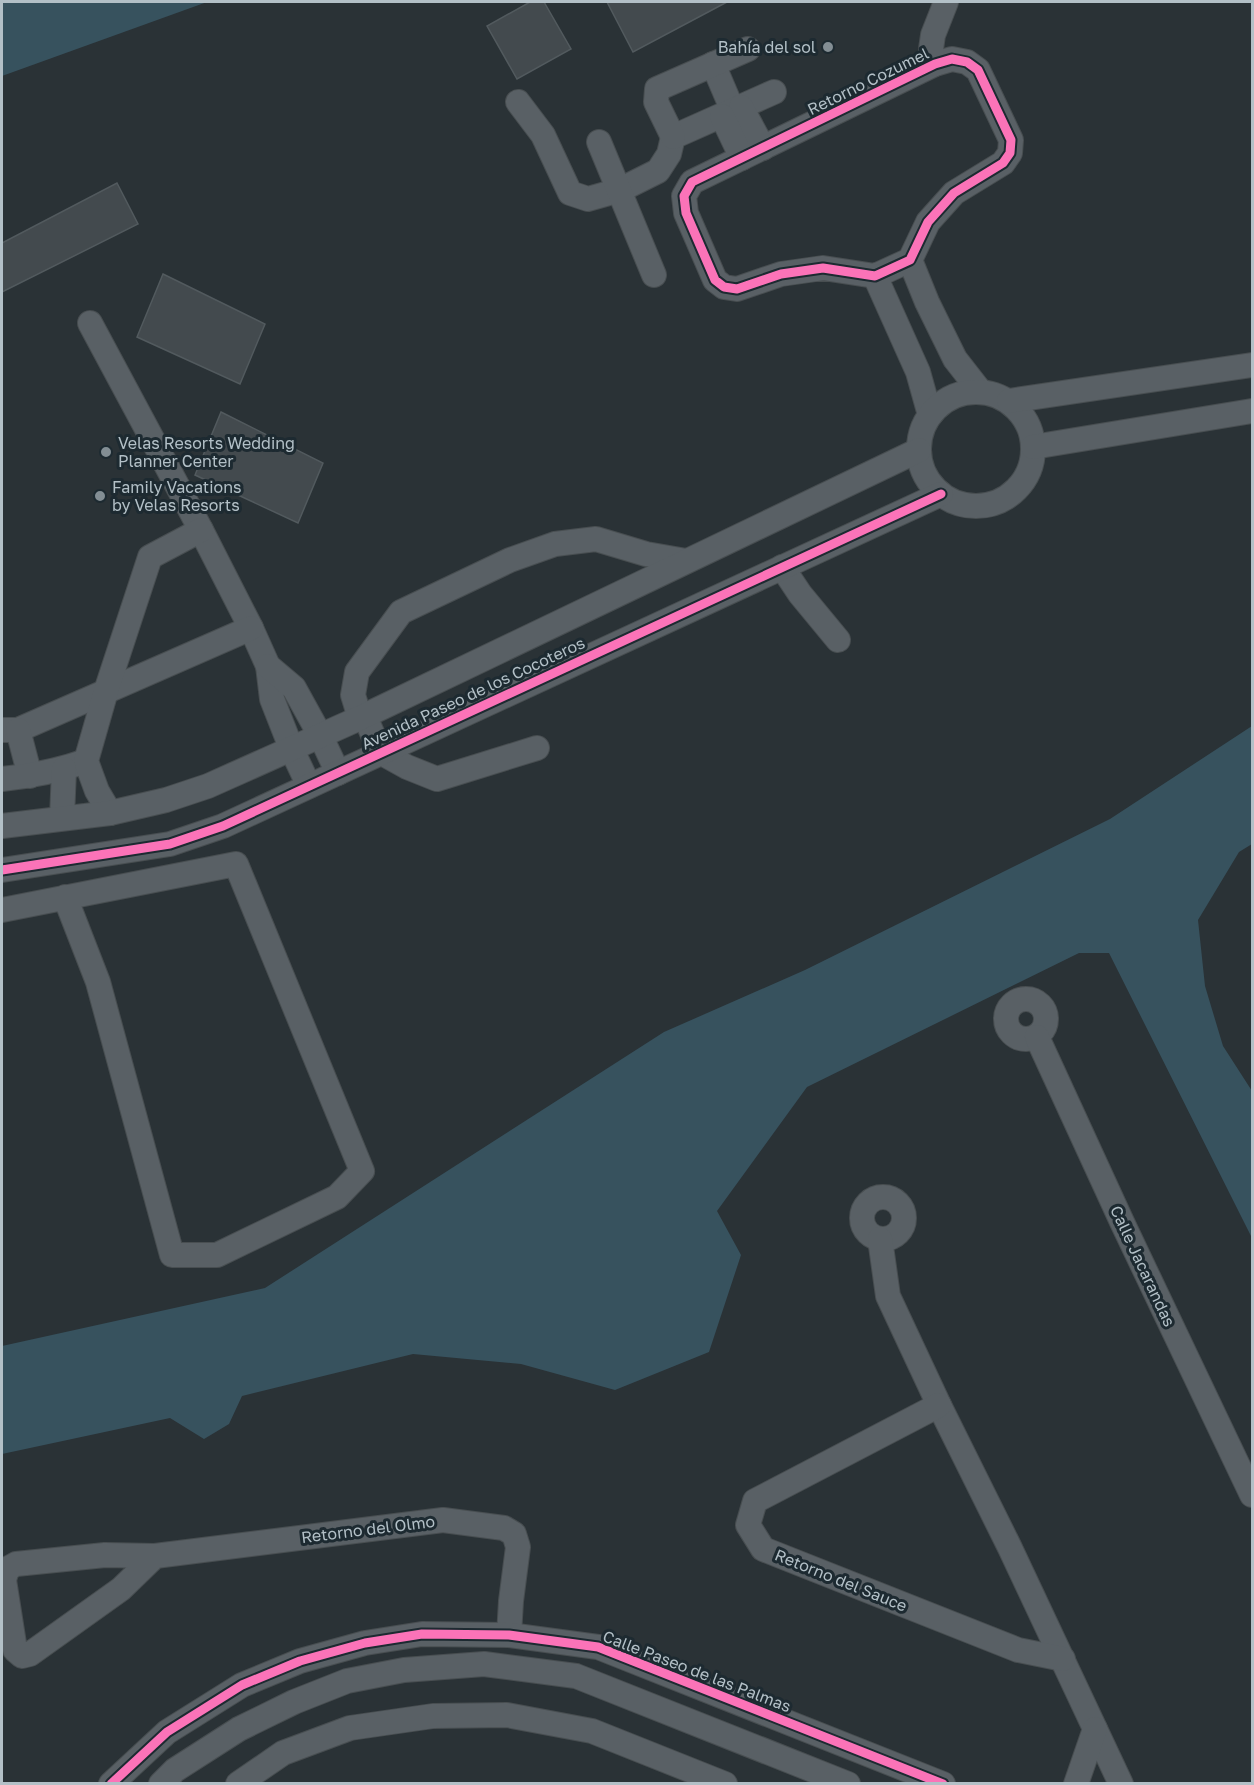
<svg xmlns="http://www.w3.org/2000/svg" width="1254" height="1785" viewBox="0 0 1254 1785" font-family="'Golos Text',sans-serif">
<rect width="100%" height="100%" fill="#2a3236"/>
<g fill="#37525e">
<path d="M2,2H207L2,76Z"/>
<path d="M1252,726V844L1239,852L1198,920L1205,986L1223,1046L1252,1091V1238L1109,953H1079L807,1087L717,1211L741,1255L709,1352L615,1390L521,1364L413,1354L242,1396L229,1424L204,1439L170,1418L2,1454V1346L265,1288L664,1032L805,970L1110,819Z"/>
</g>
<g fill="#434a4e" stroke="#525a5e" stroke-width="1.5">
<path d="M530,2H544L571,49L517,79L487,26Z"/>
<path d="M607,2H727L633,52Z"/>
<path d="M117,183L138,224L2,292V243Z"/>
<path d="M163,274L265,324L240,384L137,337Z"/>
<path d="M221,412L323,463L298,523L195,475Z"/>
</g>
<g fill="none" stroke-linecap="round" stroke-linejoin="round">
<g stroke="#484e51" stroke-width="26">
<g id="minor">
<path d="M952,59L967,62L978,70L1011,140L1010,153L1003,163L954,193L928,222L910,260L875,276L823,268L781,274L737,289L724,287L715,280L686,213L684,196L692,182L935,64Z"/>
<path d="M713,64L733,111"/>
<path d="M935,64L931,49L933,35L946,2"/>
<path d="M518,102L543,135L570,193L588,199L620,190L658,171L669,154L673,137L774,92"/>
<path d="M741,107L763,148"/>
<path d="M722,116L742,158"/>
<path d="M673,137L656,102L657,89L748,49"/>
<path d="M599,142L654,275"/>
<path d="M910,260L927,302L955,359L980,391"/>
<path d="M875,276L918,372L930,415"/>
<path d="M90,323L201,530L251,628L268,666L272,699L292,750L309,786"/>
<circle cx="976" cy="449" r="57"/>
<path d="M1009,401L1252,365"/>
<path d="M1033,447L1252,411"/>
<path d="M782,567L800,594L838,640"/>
<path d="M268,666L294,688L321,737L338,773"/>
<path d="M365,716L380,752L407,767L437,779L537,748"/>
<path d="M360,718L353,695L357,672L401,612L510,560L555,544L596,539L646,554L686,561"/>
<path d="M2,730H18L251,628"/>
<path d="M18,730L30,776"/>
<path d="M2,779C31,776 58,771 86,761"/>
<path d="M110,813L97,791L86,761L106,691L150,557L201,530"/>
<path d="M62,818L64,769"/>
<path d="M2,826L110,813L166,800L208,786L360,718L919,450"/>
<path d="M2,870L170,844L223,826L941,494"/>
<path d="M2,910L236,864L362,1171L337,1197L217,1255H172L98,982L65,897"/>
<circle cx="1026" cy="1019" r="20"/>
<path d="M1037,1037L1122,1222L1252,1495"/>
<circle cx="883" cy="1218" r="21"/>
<path d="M880,1239L888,1296L939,1405L1010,1548L1121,1784"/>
<path d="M939,1405L755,1501L748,1525L763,1549L1018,1650L1063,1659"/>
<path d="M155,1556L121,1589L30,1654L22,1656L15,1650L4,1580L7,1569L16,1564L105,1555L155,1556L443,1520L504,1528L514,1534L518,1547L511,1601L509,1635"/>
<path d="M111,1784L167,1732L242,1685L300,1661L365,1643L422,1634L509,1635L598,1647L943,1784"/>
<path d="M161,1784L175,1770L239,1729L294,1702L347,1681L404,1670L484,1664L576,1676L848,1784"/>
<path d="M238,1784L283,1753L350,1728L433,1716L507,1715L592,1731L725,1784"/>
<path d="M1076,1784L1095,1729"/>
</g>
</g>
<use href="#minor" stroke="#596065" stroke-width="24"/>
<g stroke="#1d2a31" stroke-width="13">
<g id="cycleway">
<path d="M952,59L967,62L978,70L1011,140L1010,153L1003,163L954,193L928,222L910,260L875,276L823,268L781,274L737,289L724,287L715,280L686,213L684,196L692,182L935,64Z"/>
<path d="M2,870L170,844L223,826L941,494"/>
<path d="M111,1784L167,1732L242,1685L300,1661L365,1643L422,1634L509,1635L598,1647L943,1784"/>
</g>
</g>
<use href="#cycleway" stroke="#fb73b8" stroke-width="9"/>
</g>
<g fill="#838e94" stroke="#1d2a31" stroke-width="2">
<circle cx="828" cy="47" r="6"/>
<circle cx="106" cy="452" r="6"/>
<circle cx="100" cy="496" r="6"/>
</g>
<g text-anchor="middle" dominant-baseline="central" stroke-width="6" stroke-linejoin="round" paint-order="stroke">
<g font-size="16" fill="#b3c0c7" stroke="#1d2a31" text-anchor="start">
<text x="816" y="47" text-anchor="end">Bahía del sol</text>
<text x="118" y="443">Velas Resorts Wedding<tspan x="118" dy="18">Planner Center</tspan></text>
<text x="112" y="487">Family Vacations<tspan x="112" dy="18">by Velas Resorts</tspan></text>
</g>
<g font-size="16" fill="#b3c0c7" stroke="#1d2a31">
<text transform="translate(868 81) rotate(-26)">Retorno Cozumel</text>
<text transform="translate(473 693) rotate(-25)">Avenida Paseo de los Cocoteros</text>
<text transform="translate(1143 1266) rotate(65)">Calle Jacarandas</text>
<text transform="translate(368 1529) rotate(-7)">Retorno del Olmo</text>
<text transform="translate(841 1580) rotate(22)">Retorno del Sauce</text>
<text transform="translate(697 1671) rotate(21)">Calle Paseo de las Palmas</text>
</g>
</g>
<rect width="1254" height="1785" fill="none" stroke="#b3c0c7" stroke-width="6"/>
</svg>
